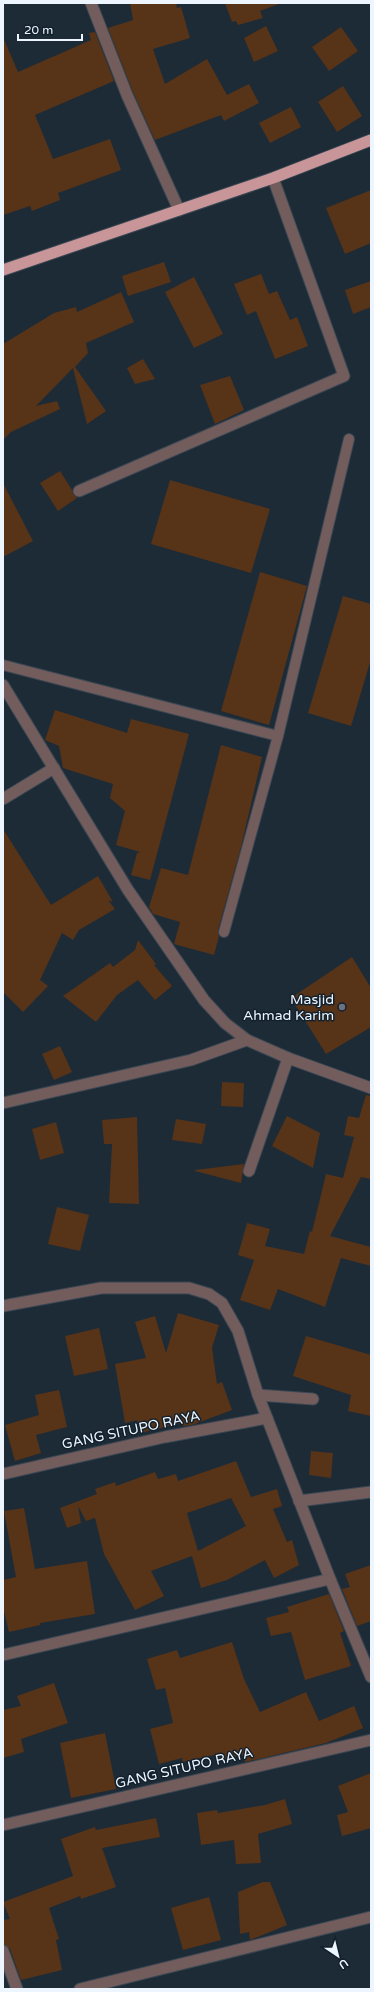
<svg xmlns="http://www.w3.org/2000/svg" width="374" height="1992" viewBox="0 0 374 1992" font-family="'Varela Round',sans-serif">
<rect width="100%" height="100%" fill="#1d2b37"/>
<g fill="#573318" fill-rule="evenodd">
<path d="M130,3H176L177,8L181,7L190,38L153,49L165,84L207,59L227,95L249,84L259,103L224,121L221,115L155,140L133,92L108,28L133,20Z"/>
<path d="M225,3H278L279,4L260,11L263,18L238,25L236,21L232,22Z"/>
<path d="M266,26L278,51L254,62L244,38Z"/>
<path d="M341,27L358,51L329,71L312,47Z"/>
<path d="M95,32L114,81L35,115L53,159L110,139L121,170L58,193L60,200L32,211L30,206L3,215V37L18,72L91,40L89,33Z"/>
<path d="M343,86L362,116L337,132L318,102Z"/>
<path d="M291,107L301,127L270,143L259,123Z"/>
<path d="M371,190V243L345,254L326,208Z"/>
<path d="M164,262L171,282L128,296L122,276Z"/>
<path d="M261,274L269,294L277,291L290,320L297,317L308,346L275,359L256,311L247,315L234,284Z"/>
<path d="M194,277L223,334L194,348L165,292Z"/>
<path d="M371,281V307L353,314L345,290Z"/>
<path d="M121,292L134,322L86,343L88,353L75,367L106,411L87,424L73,368L36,406L57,401L60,409L11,432L3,440V344L54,313L76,307L77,312Z"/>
<path d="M143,359L155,379L135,384L127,368Z"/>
<path d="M230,376L244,410L215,424L200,385Z"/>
<path d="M60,471L72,490L73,494L77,498L58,511L40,483Z"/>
<path d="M170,480L270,509L251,573L151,544Z"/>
<path d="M3,483L33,541L3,557Z"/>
<path d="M260,572L307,586L269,725L221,711Z"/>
<path d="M343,596L371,604V659L351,726L308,713Z"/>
<path d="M55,710L127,733L131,719L189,734L150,880L131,875L137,853L140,852L116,845L125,811L110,798L113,784L63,768L59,746L45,740Z"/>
<path d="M221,745L262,757L241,847L218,930L219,936L214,955L174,944L180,922L153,914L149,907L161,868L188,875Z"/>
<path d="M3,829L51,905L98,876L113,902L108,900L115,909L79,930L73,940L62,933L40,980L48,986L23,1012L3,992Z"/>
<path d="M138,940L156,964L154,965L172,986L155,1000L138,980L117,995L96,1022L63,996L110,963L113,967L135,950Z"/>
<path d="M352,957L371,988V1027L326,1054L291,998Z"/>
<path d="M60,1046L72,1072L54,1080L42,1054Z"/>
<path d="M222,1082L244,1083L243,1107L221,1106Z"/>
<path d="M366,1095L371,1096V1179L361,1177L330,1236L371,1247V1266L341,1258L325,1307L278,1289L270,1310L240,1300L254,1260L238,1255L247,1223L270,1229L265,1246L304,1254L310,1231L312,1232L326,1174L343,1178L354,1137L344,1135L348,1116L359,1118Z"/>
<path d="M287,1116L320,1133L313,1168L272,1146Z"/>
<path d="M137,1117L139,1204L109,1203L112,1144H104L102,1120Z"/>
<path d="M176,1119L206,1124L202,1144L172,1140Z"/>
<path d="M56,1122L64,1153L40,1160L32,1129Z"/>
<path d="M244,1164L241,1183L195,1171V1170Z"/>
<path d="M57,1207L89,1215L80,1251L48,1244Z"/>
<path d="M178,1313L219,1325L212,1348L217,1384L222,1382L232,1410L192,1425L183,1426L182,1423L140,1433L137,1420L125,1423L115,1364L146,1358L135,1322L155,1316L166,1353Z"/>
<path d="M99,1328L108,1369L74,1376L65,1336Z"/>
<path d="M306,1336L371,1355V1416L348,1411L351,1395L293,1376Z"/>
<path d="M59,1390L67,1427L36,1435L41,1453L15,1461L5,1425L39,1415L35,1395Z"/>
<path d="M311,1451L333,1453L331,1478L309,1475Z"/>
<path d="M236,1461L251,1497L277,1489L282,1506L273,1509L287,1542L292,1540L299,1565L274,1578L265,1560L227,1580L201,1588L192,1556L151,1571L164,1596L135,1610L104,1554L95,1518L86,1521L78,1506L81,1523L67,1528L60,1508L97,1494L95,1489L115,1482L116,1486L155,1472L158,1479L176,1474L178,1481ZM231,1498L246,1526L198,1551L187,1513Z"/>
<path d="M24,1508L35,1569L87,1561L95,1614L40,1623V1625L9,1632L3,1607V1580L16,1577L4,1511Z"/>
<path d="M371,1565V1621L357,1626L342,1589L350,1587L345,1574Z"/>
<path d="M329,1594L344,1631L340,1633L351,1666L305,1680L291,1632L271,1636L266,1618L289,1612L287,1607Z"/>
<path d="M232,1642L244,1679L260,1712L306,1692L319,1721L354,1706L363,1728L326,1743L245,1762L243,1755L219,1761L218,1754L183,1762L182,1758L159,1764L150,1729L173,1723L165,1688L156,1690L147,1659L177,1650L180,1658Z"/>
<path d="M54,1683L68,1723L21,1739L24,1752L3,1758V1710L21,1706L17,1696Z"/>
<path d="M105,1733L116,1789L71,1798L60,1743Z"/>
<path d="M371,1773V1828L342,1836L337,1815L348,1812L338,1786Z"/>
<path d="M285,1799L292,1824L258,1834L261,1863L236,1864L234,1840L201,1845L197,1813L217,1810L218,1813L265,1805Z"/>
<path d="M156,1818L160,1837L102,1848L116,1887L81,1899L80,1896L49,1908L59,1939L56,1940L62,1970L21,1980L10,1949L3,1944V1920L10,1919L3,1902L73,1876L61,1839L95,1827L96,1830Z"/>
<path d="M263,1882H270L287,1925L250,1940L249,1932L240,1934L238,1892Z"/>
<path d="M209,1897L221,1940L183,1950L171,1908Z"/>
</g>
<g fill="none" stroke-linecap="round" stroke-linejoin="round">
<g stroke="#3a4753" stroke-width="12">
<g id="service">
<path d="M3,665L278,736"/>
<path d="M224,932L278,736L349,439"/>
</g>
</g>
<g stroke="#3a4753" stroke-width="13">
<g id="minor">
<path d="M91,3L127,95L179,210"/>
<path d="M79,491L344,376L273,178"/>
<path d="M3,685L128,890L204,1000L225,1023L247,1040L288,1058L371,1088"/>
<path d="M3,799L54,768"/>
<path d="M3,1103L191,1060L247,1040"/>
<path d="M249,1171L288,1058"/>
<path d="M3,1306L101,1288H189L209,1294L222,1303L238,1331L258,1395L330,1579L3,1655"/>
<path d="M258,1395L313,1399"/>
<path d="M3,1474L165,1437L267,1418"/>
<path d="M299,1501L371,1492"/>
<path d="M330,1579L371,1677"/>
<path d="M3,1825L371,1740"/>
<path d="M3,1951L17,1989"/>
<path d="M80,1989L371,1917"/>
</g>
</g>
<g stroke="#3a4753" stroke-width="13">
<path id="trunk" d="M3,270L273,178L371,140"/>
</g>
<use href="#service" stroke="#725c5c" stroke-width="10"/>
<use href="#minor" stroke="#725c5c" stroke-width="11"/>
<use href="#trunk" stroke="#c89699" stroke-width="11"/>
</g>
<circle fill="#6b7280" stroke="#13212d" stroke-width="1.5" cx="342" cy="1007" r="4"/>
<g text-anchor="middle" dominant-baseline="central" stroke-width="3" stroke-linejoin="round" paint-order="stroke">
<g font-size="14" fill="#edf6ff" stroke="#13212d" text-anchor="end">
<text x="334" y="999">Masjid<tspan x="334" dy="16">Ahmad Karim</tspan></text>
</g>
<g font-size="14" fill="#edf6ff" stroke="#13212d">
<text transform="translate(131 1430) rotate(-12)">GANG SITUPO RAYA</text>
<text transform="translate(184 1768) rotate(-13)">GANG SITUPO RAYA</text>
</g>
</g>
<rect width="374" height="1992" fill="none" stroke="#edf6ff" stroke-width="8"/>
<g transform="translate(338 1956) rotate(145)" stroke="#13212d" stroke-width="3" paint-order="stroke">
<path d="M0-3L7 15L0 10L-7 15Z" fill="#edf6ff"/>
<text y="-6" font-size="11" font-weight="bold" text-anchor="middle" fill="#edf6ff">U</text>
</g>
<path d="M18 34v6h64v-6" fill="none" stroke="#edf6ff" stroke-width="2"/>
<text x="24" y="34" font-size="12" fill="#edf6ff" stroke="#13212d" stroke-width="3" paint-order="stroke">20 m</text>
</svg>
